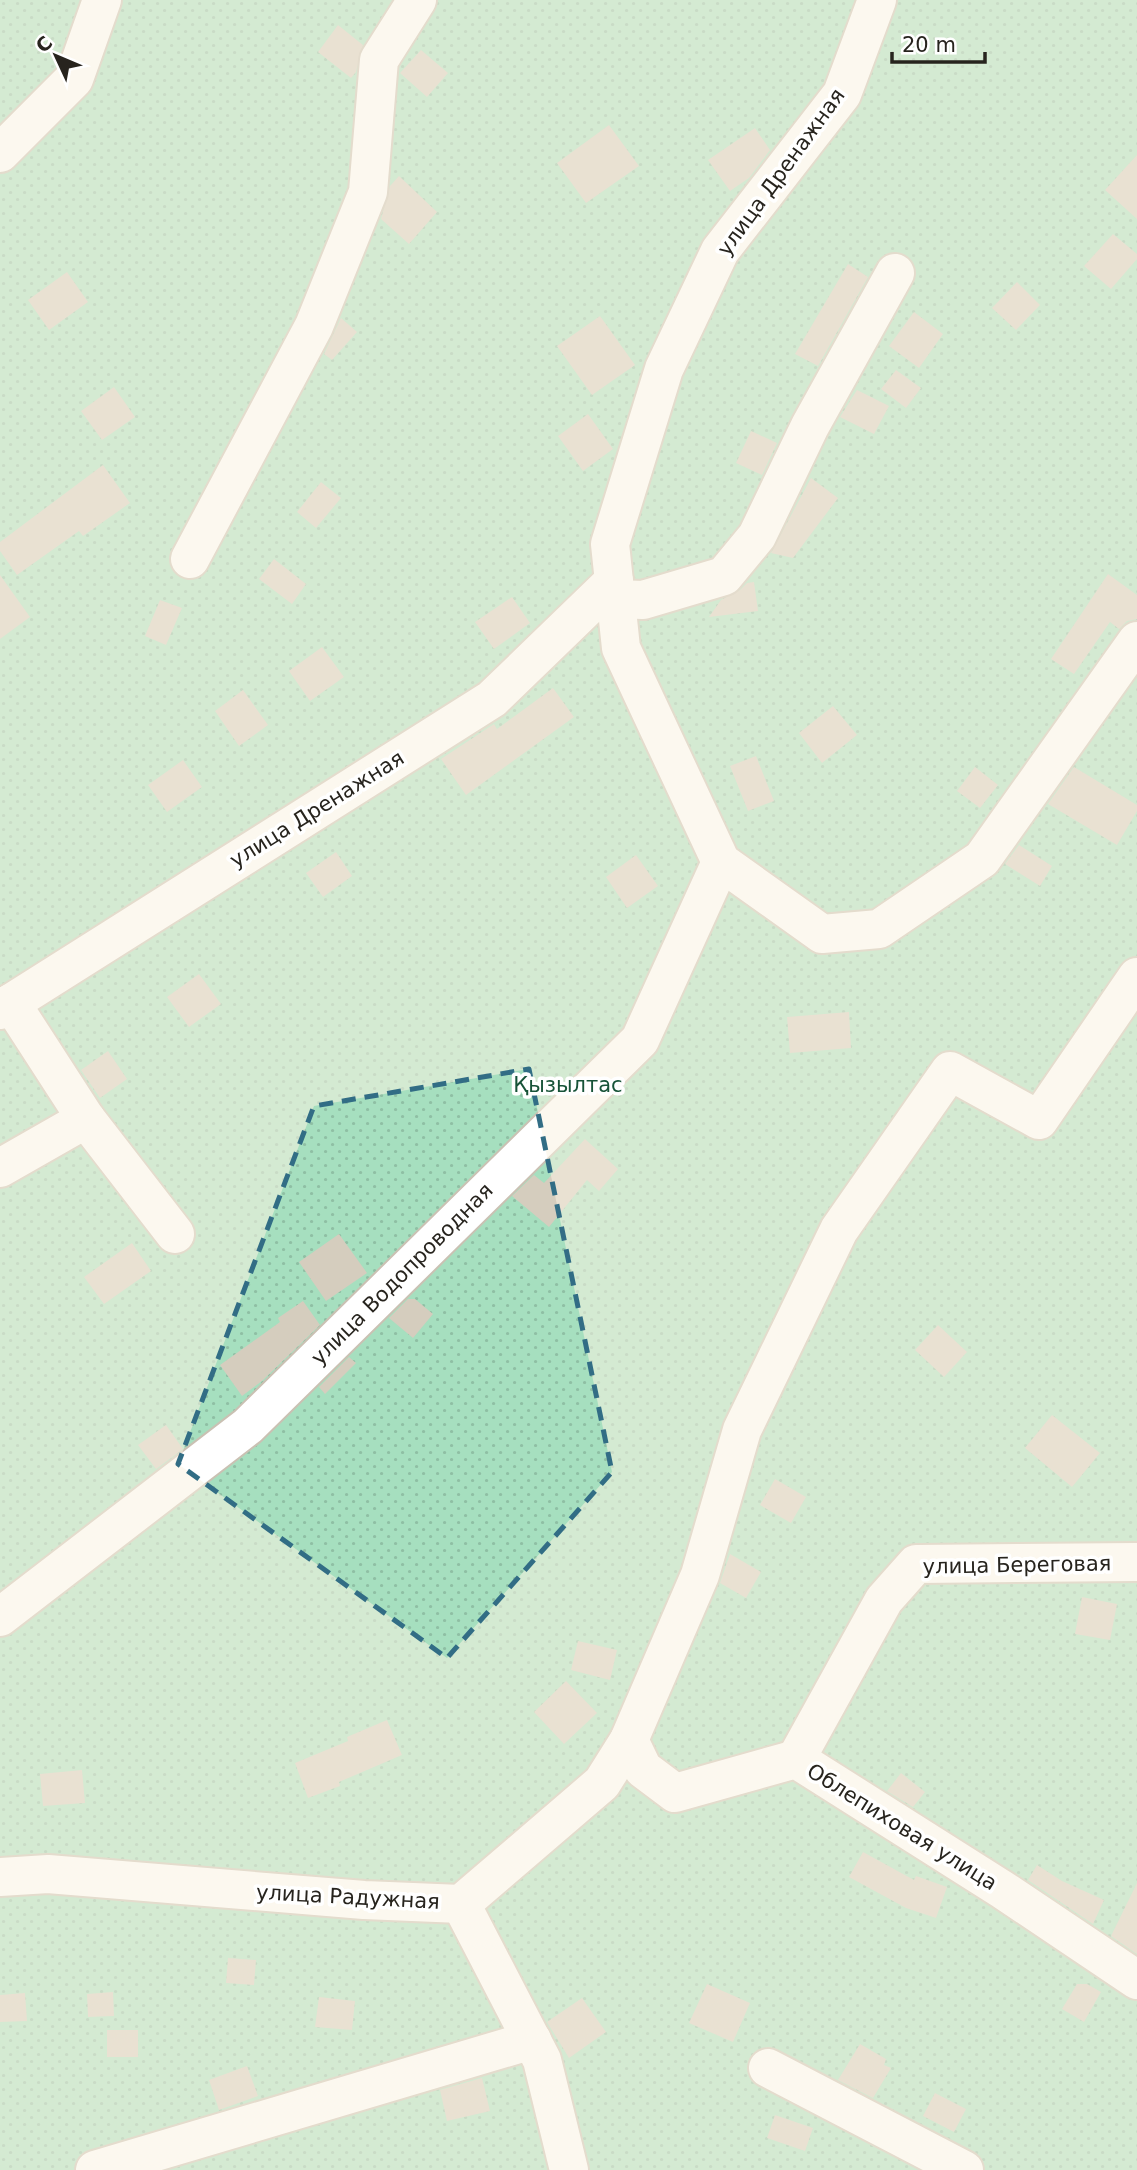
<svg xmlns="http://www.w3.org/2000/svg" width="1137" height="2170" viewBox="0 0 1137 2170" font-family="'DejaVu Sans',sans-serif">
<defs>
<pattern id="garden-dots" width="8" height="8" patternUnits="userSpaceOnUse" patternTransform="scale(1.75)"><rect width="8" height="8" fill="#a6dfbf"/><path d="M2 2h.1M6 6h.1" fill="none" stroke="#8fbfa4" stroke-width="1.8" stroke-linecap="round"/></pattern>
</defs>
<rect width="100%" height="100%" fill="#faf2e2"/>
<rect fill="url(#garden-dots)" x="0" y="0" width="1137" height="2170"/>
<g fill="#d5cdbe">
<path d="M338,25L363,45L356,72L351,78L318,52Z"/>
<path d="M421,50L448,73L427,97L400,73Z"/>
<path d="M609,125L639,166L586,203L557,163Z"/>
<path d="M755,128L770,150L749,178L730,191L708,160Z"/>
<path d="M1137,155V219L1105,190Z"/>
<path d="M399,176L437,212L409,244L381,219L390,186Z"/>
<path d="M1113,234L1137,254V259L1111,289L1084,266Z"/>
<path d="M848,264L868,277L818,366L795,354Z"/>
<path d="M67,272L88,302L49,330L28,300Z"/>
<path d="M1017,282L1040,305L1016,330L992,308Z"/>
<path d="M914,312L943,334L919,368L889,346Z"/>
<path d="M600,316L635,365L592,395L557,346Z"/>
<path d="M341,318L357,332L332,360L324,354Z"/>
<path d="M896,370L921,388L906,408L881,389Z"/>
<path d="M114,387L135,417L102,440L81,411Z"/>
<path d="M857,390L889,406L874,434L840,417Z"/>
<path d="M588,414L613,449L583,471L558,436Z"/>
<path d="M751,431L777,443L762,475L736,463Z"/>
<path d="M103,465L130,503L83,536L79,531L17,575L0,551V542Z"/>
<path d="M811,478L838,498L793,558L771,553Z"/>
<path d="M321,482L341,498L316,528L297,512Z"/>
<path d="M274,559L306,584L292,604L259,579Z"/>
<path d="M1108,574L1137,595V619L1127,621L1119,629L1110,622L1074,674L1051,659Z"/>
<path d="M0,575L30,617L0,639Z"/>
<path d="M754,582L758,611L709,617L721,600L740,590L747,583Z"/>
<path d="M512,597L530,623L494,649L475,622Z"/>
<path d="M160,600L182,608L166,645L145,636Z"/>
<path d="M322,647L344,677L310,701L289,671Z"/>
<path d="M553,688L574,717L466,795L441,759L494,724L497,729Z"/>
<path d="M243,690L268,725L239,746L215,711Z"/>
<path d="M833,706L857,735L822,763L799,733Z"/>
<path d="M756,756L774,801L748,811L730,766Z"/>
<path d="M183,760L202,787L167,812L148,785Z"/>
<path d="M975,767L998,785L980,808L957,791Z"/>
<path d="M1074,767L1137,805V811L1117,845L1048,804Z"/>
<path d="M1019,845L1052,866L1040,886L1005,864Z"/>
<path d="M336,852L352,876L323,897L306,873Z"/>
<path d="M636,855L658,886L627,908L606,877Z"/>
<path d="M199,974L221,1004L189,1027L167,997Z"/>
<path d="M849,1012L851,1048L790,1053L787,1017Z"/>
<path d="M108,1051L127,1079L100,1098L81,1070Z"/>
<path d="M585,1139L618,1169L599,1191L587,1180L549,1227L512,1196L534,1175L544,1183Z"/>
<path d="M339,1234L367,1273L326,1301L299,1262Z"/>
<path d="M132,1243L151,1271L104,1304L84,1277Z"/>
<path d="M408,1299H415L433,1314L413,1338L389,1318Z"/>
<path d="M303,1301L320,1325L262,1381L242,1396L220,1365L280,1322L278,1318Z"/>
<path d="M938,1325L967,1352L944,1377L915,1350Z"/>
<path d="M349,1357L356,1363L325,1394L319,1387Z"/>
<path d="M1052,1415L1100,1453L1072,1487L1025,1448Z"/>
<path d="M166,1425L183,1449L156,1469L138,1445Z"/>
<path d="M775,1479L806,1497L791,1523L760,1505Z"/>
<path d="M730,1554L761,1572L746,1598L720,1583Z"/>
<path d="M1082,1597L1117,1604L1110,1640L1075,1634Z"/>
<path d="M578,1641L617,1650L610,1680L571,1670Z"/>
<path d="M566,1681L597,1713L564,1744L534,1712Z"/>
<path d="M387,1720L402,1755L339,1782L340,1786L308,1798L295,1763L348,1741L347,1737Z"/>
<path d="M82,1770L85,1803L43,1806L40,1774Z"/>
<path d="M901,1773L925,1792L913,1807L887,1791Z"/>
<path d="M863,1852L914,1880L916,1876L947,1887L936,1918L906,1908L849,1877Z"/>
<path d="M1037,1865L1062,1881L1104,1900L1093,1924L1028,1880Z"/>
<path d="M1137,1883V1954L1111,1936Z"/>
<path d="M228,1958L256,1960L254,1985L226,1983Z"/>
<path d="M707,1984L750,2003L733,2042L689,2023Z"/>
<path d="M1077,1984H1087L1101,1992L1084,2022L1062,2009Z"/>
<path d="M113,1992L114,2016L88,2017L87,1994Z"/>
<path d="M25,1993L27,2021L0,2022V1995Z"/>
<path d="M319,1997L355,2001L352,2030L315,2027Z"/>
<path d="M582,1998L606,2032L569,2058L547,2022Z"/>
<rect x="107" y="2030" width="31" height="27"/>
<path d="M860,2044L886,2059L884,2065L891,2068L873,2098L838,2080Z"/>
<path d="M247,2066L258,2096L219,2110L209,2080Z"/>
<path d="M482,2078L490,2111L447,2121L440,2090Z"/>
<path d="M935,2093L966,2109L954,2132L923,2116Z"/>
<path d="M775,2115L813,2128L805,2151L767,2138Z"/>
</g>
<g fill="none" stroke-linecap="round" stroke-linejoin="round">
<g stroke="#cac1b3" stroke-width="42">
<g id="minor">
<path d="M877,0L842,94L720,251L664,369L610,544L621,648L721,862L822,934L879,929L982,859L1137,641"/>
<path d="M0,153L74,79L102,0"/>
<path d="M190,559L314,326L368,192L379,60L417,0"/>
<path d="M616,599L643,600L724,576L757,536L810,426L895,273"/>
<path d="M11,1003L86,1119L175,1234"/>
<path d="M0,1010L492,699L614,581"/>
<path d="M0,1168L86,1119"/>
<path d="M0,1617L248,1426L640,1040L721,862"/>
<path d="M629,1740L643,1769L675,1793L796,1759L1003,1890L1137,1980"/>
<path d="M796,1759L884,1600L916,1564L1137,1562"/>
<path d="M0,1877L48,1874L364,1900L461,1904L602,1783L629,1740L700,1575L742,1430L839,1230L950,1071L1039,1120L1137,977"/>
<path d="M461,1904L542,2060L569,2170"/>
<path d="M768,2068L964,2170"/>
<path d="M95,2170L532,2040"/>
</g>
</g>
<use href="#minor" stroke="#fff" stroke-width="38"/>
</g>
<path d="M0 0H1137V2170H0ZM529,1069L612,1472L447,1658L178,1464L314,1106Z" fill="#faf2e2" fill-opacity=".55" fill-rule="evenodd"/>
<path fill="none" stroke="#326d85" stroke-width="5" stroke-dasharray="14 9" stroke-linejoin="round" d="M529,1069L612,1472L447,1658L178,1464L314,1106Z"/>
<g text-anchor="middle" dominant-baseline="central" stroke-width="7" stroke-linejoin="round" paint-order="stroke">
<g font-size="21" fill="#27241e" stroke="#fff">
<text transform="translate(781 172) rotate(-54)">улица Дренажная</text>
<text transform="translate(317 809) rotate(-32)">улица Дренажная</text>
<text transform="translate(402 1274) rotate(-45)">улица Водопроводная</text>
<text transform="translate(1017 1565) rotate(-1)">улица Береговая</text>
<text transform="translate(902 1827) rotate(32)">Облепиховая улица</text>
<text transform="translate(348 1897) rotate(3)">улица Радужная</text>
</g>
<g font-size="21" fill="#175338" stroke="#fff">
<text x="568" y="1085">Қызылтас</text>
</g>
</g>
<g transform="translate(56 56) rotate(314)" stroke="#ffffff" stroke-width="5" paint-order="stroke">
<path d="M0-5L12 26L0 18L-12 26Z" fill="#27241e"/>
<text y="-10" font-size="19" font-weight="bold" text-anchor="middle" fill="#27241e">С</text>
</g>
<path d="M892 52v10h93v-10" fill="none" stroke="#27241e" stroke-width="3.5"/>
<text x="902" y="52" font-size="21" fill="#27241e" stroke="#ffffff" stroke-width="5" paint-order="stroke">20 m</text>
</svg>
